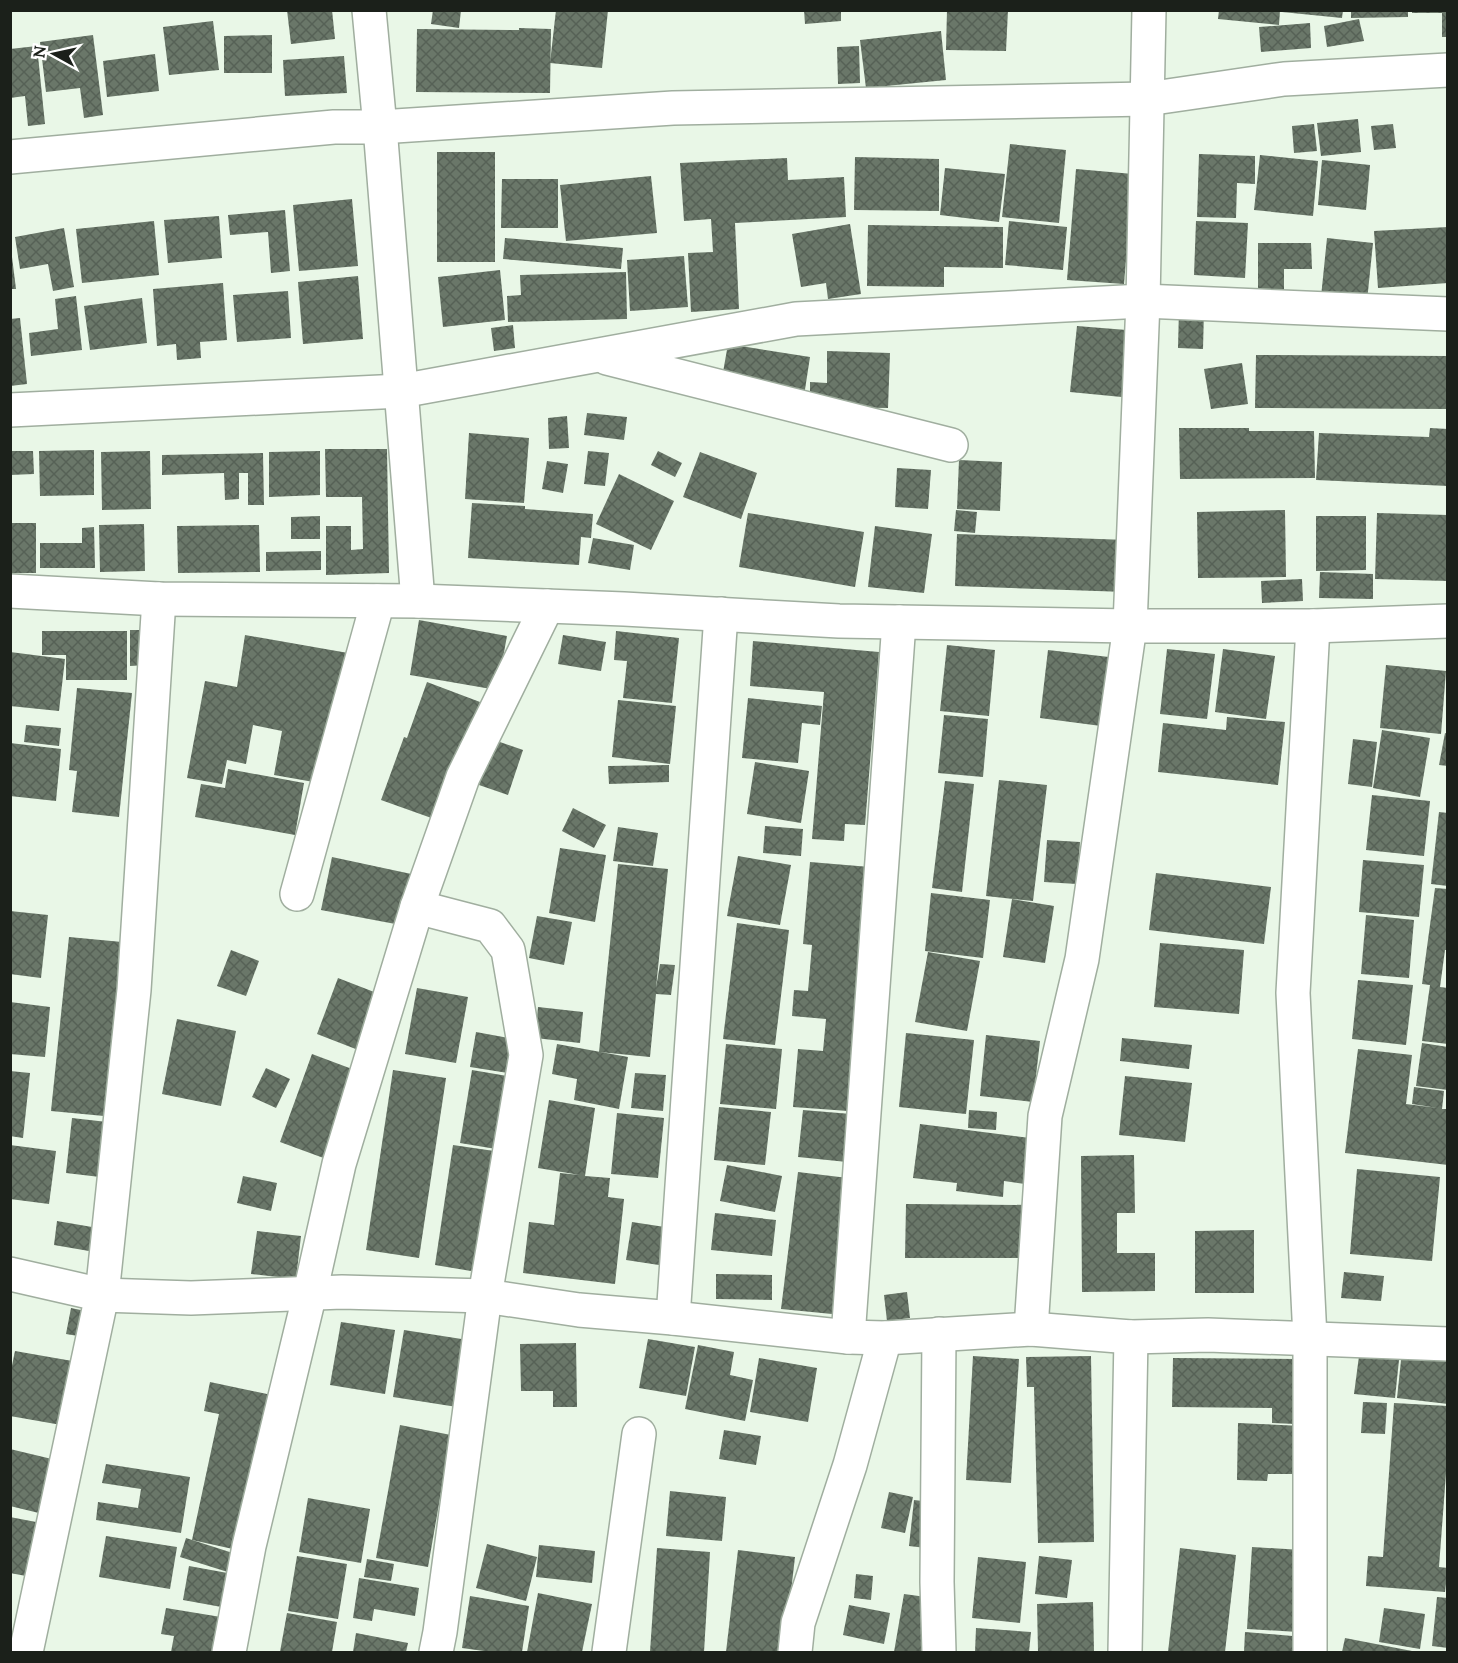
<svg xmlns="http://www.w3.org/2000/svg" width="1458" height="1663" viewBox="0 0 1458 1663" font-family="Lora,serif">
<defs>
<pattern id="building-cross-hatch" width="8" height="8" patternUnits="userSpaceOnUse" patternTransform="scale(1.5)"><rect width="8" height="8" fill="#6a7769"/><path d="M0 0l8 8M0 8l8-8" fill="none" stroke="#566156"/></pattern>
</defs>
<rect width="100%" height="100%" fill="#e9f7e7"/>
<g fill="url(#building-cross-hatch)">
<path d="M287,10H332L335,39L291,44Z"/>
<path d="M433,10H461L459,28L431,24Z"/>
<path d="M556,10H608L602,68L550,63Z"/>
<path d="M804,10H841V21L805,24Z"/>
<path d="M947,10H1008L1006,51L946,50Z"/>
<path d="M1219,10H1280L1279,25L1218,19Z"/>
<path d="M1282,10H1343L1342,18L1282,12Z"/>
<path d="M1351,10H1408V17L1351,18Z"/>
<path d="M1412,10H1448V37H1442V13H1412Z"/>
<path d="M1359,19L1364,41L1327,47L1324,26Z"/>
<path d="M213,21L219,70L169,75L163,27Z"/>
<path d="M1310,23L1311,48L1261,52L1259,27Z"/>
<path d="M519,28L551,29L550,93L416,92L417,29L519,30Z"/>
<path d="M941,31L946,80L866,88L860,40Z"/>
<path d="M93,35L103,115L84,118L80,88L46,92L40,42Z"/>
<path d="M272,35V73H224V36Z"/>
<path d="M37,46L45,124L28,126L25,96L10,98V49Z"/>
<path d="M859,46L860,83L838,84L837,47Z"/>
<path d="M155,54L159,91L107,97L103,61Z"/>
<path d="M344,56L347,93L285,96L283,60Z"/>
<path d="M1358,119L1361,152L1321,156L1317,123Z"/>
<path d="M1314,124L1317,151L1294,153L1292,126Z"/>
<path d="M1393,124L1396,148L1374,150L1371,126Z"/>
<path d="M1010,144L1066,150L1059,223L1002,217Z"/>
<rect x="437" y="152" width="58" height="110"/>
<path d="M1199,154L1255,156V184L1237,183L1236,218L1197,217Z"/>
<path d="M1260,155L1318,161L1313,216L1254,210Z"/>
<path d="M855,157L939,159V211L854,210Z"/>
<path d="M787,158L788,180L844,177L846,217L735,223L739,309L691,312L688,253L713,252L711,219L684,221L680,163Z"/>
<path d="M1322,160L1370,165L1366,210L1318,205Z"/>
<path d="M945,168L1005,174L999,222L940,215Z"/>
<path d="M1076,169L1133,174L1124,284L1067,280Z"/>
<path d="M651,176L657,233L566,241L560,185Z"/>
<path d="M502,179H558V228H501Z"/>
<path d="M352,199L358,266L299,271L293,205Z"/>
<path d="M285,210L290,271L271,273L268,232L230,235L228,215Z"/>
<path d="M219,216L222,258L168,263L164,220Z"/>
<path d="M154,221L159,275L82,283L76,229Z"/>
<path d="M1009,221L1067,227L1063,270L1005,265Z"/>
<path d="M1196,221L1248,223L1245,278L1194,275Z"/>
<path d="M850,224L861,294L828,299L826,283L801,287L792,234Z"/>
<path d="M868,225L1003,227V268L944,267V287L867,286Z"/>
<path d="M1448,227V283L1378,288L1374,231Z"/>
<path d="M64,228L74,287L53,291L48,264L20,269L15,237Z"/>
<path d="M505,238L623,248L621,269L503,259Z"/>
<path d="M1327,238L1373,243L1367,301L1321,297Z"/>
<path d="M1258,243H1311L1312,269H1284V290L1258,291Z"/>
<path d="M684,256L688,307L630,311L627,260Z"/>
<path d="M10,257H12L16,289H10Z"/>
<path d="M500,270L505,320L443,327L438,277Z"/>
<path d="M626,272L627,319L508,322L507,296L521,295L520,275Z"/>
<path d="M358,276L363,339L303,344L298,282Z"/>
<path d="M223,283L227,340L200,342L201,358L177,360L176,344L157,346L153,289Z"/>
<path d="M288,291L291,338L237,342L233,295Z"/>
<path d="M76,296L82,350L31,356L29,333L58,329L55,299Z"/>
<path d="M142,298L147,343L90,350L84,306Z"/>
<path d="M1179,309L1204,310L1203,349L1178,348Z"/>
<path d="M20,318L27,384L10,386V319Z"/>
<path d="M513,325L515,348L494,351L491,328Z"/>
<path d="M1077,326L1139,331L1132,398L1070,392Z"/>
<path d="M728,344L810,357L802,409L719,395Z"/>
<path d="M827,351L890,353L888,408L810,407V382L827,383Z"/>
<path d="M1256,355L1448,356V409L1255,408Z"/>
<path d="M1242,363L1248,404L1211,409L1204,369Z"/>
<path d="M587,413L627,417L624,440L584,435Z"/>
<path d="M567,416L569,448L549,449L548,418Z"/>
<path d="M1179,428H1249V431H1314L1315,478L1180,479Z"/>
<path d="M1430,428L1448,429V486L1316,480L1319,433L1429,437Z"/>
<path d="M469,433L529,438L524,503L465,499Z"/>
<path d="M325,449H387L389,573L326,575V526H351V550L363,549L362,497H326Z"/>
<path d="M94,450V495L40,496L39,451Z"/>
<path d="M10,451H33L34,474L10,475Z"/>
<path d="M150,451L151,509L102,510L101,452Z"/>
<path d="M320,451V495L269,497V452Z"/>
<path d="M588,451L609,453L605,486L584,484Z"/>
<path d="M658,451L682,463L675,477L651,465Z"/>
<path d="M700,452L757,473L741,519L683,497Z"/>
<path d="M263,453L264,505H248V473H239V499L225,500L224,473L162,475V455Z"/>
<path d="M959,460L1002,462L1000,511L957,509Z"/>
<path d="M547,461L568,464L563,493L542,489Z"/>
<path d="M897,468L931,470L928,509L895,507Z"/>
<path d="M619,474L674,501L651,550L596,524Z"/>
<path d="M472,503L525,506V509L593,514L591,538L581,537L579,565L468,558Z"/>
<path d="M956,510L977,512L975,533L954,531Z"/>
<path d="M1285,510L1286,577L1198,578L1197,512Z"/>
<path d="M748,513L864,532L855,587L739,567Z"/>
<path d="M1377,513L1448,515V581L1375,579Z"/>
<path d="M320,516V539H291V517Z"/>
<path d="M1316,516H1366V570L1316,571Z"/>
<rect x="10" y="523" width="26" height="50"/>
<path d="M144,524L145,571L100,572L99,525Z"/>
<path d="M259,525L260,572L178,573L177,526Z"/>
<path d="M875,526L932,534L924,593L868,587Z"/>
<path d="M94,527L95,568H40V543H82V528Z"/>
<path d="M957,534L1127,540L1126,592L955,586Z"/>
<path d="M593,538L634,545L630,570L588,563Z"/>
<path d="M321,551V570L266,571V552Z"/>
<path d="M1320,572L1373,574V599L1319,598Z"/>
<path d="M1302,579L1303,601L1262,603L1261,581Z"/>
<path d="M419,620L507,636L497,690L410,675Z"/>
<path d="M130,630H147L148,665L130,666Z"/>
<path d="M42,631H127V680H66V655H42Z"/>
<path d="M616,631L679,638L672,703L623,698L627,661L614,660Z"/>
<path d="M245,635L348,653L325,784L274,775L282,731L253,725L246,764L227,760L222,784L187,778L205,681L237,687Z"/>
<path d="M563,635L606,642L601,671L558,664Z"/>
<path d="M753,641L879,652L865,825L845,824L844,841L812,839L824,692L750,686Z"/>
<path d="M947,645L995,650L989,716L940,711Z"/>
<path d="M1167,649L1215,654L1207,719L1160,714Z"/>
<path d="M1223,649L1275,656L1266,719L1215,712Z"/>
<path d="M1048,650L1109,657L1101,726L1040,718Z"/>
<path d="M10,652L65,659L59,711L10,706Z"/>
<path d="M1386,665L1446,671L1441,734L1380,728Z"/>
<path d="M427,682L480,702L437,820L381,800L404,737L407,738Z"/>
<path d="M77,688L132,693L119,817L72,812L77,771L69,770Z"/>
<path d="M748,698L822,706L820,725L802,723L798,763L742,758Z"/>
<path d="M618,700L676,706L670,764L612,757Z"/>
<path d="M944,715L988,719L983,777L938,773Z"/>
<path d="M1227,717L1285,722L1278,785L1158,772L1163,723L1226,730Z"/>
<path d="M26,725L61,728L59,746L24,742Z"/>
<path d="M1382,730L1430,738L1420,797L1373,788Z"/>
<path d="M1445,733L1448,734V766L1439,765Z"/>
<path d="M1353,739L1377,742L1372,787L1348,784Z"/>
<path d="M494,740L523,750L508,795L479,785Z"/>
<path d="M10,743L61,749L56,801L10,796Z"/>
<path d="M755,762L809,771L801,823L747,814Z"/>
<path d="M669,765V782L609,784L608,766Z"/>
<path d="M228,769L304,783L295,835L195,817L201,784L225,788Z"/>
<path d="M999,780L1047,785L1033,901L986,896Z"/>
<path d="M945,781L974,784L962,892L932,888Z"/>
<path d="M1372,795L1430,801L1424,856L1366,850Z"/>
<path d="M573,808L606,825L594,848L562,831Z"/>
<path d="M1439,812L1448,813V886L1431,884Z"/>
<path d="M765,826L803,829L801,856L763,853Z"/>
<path d="M618,827L658,833L653,866L613,861Z"/>
<path d="M1047,840L1080,842L1077,884L1044,882Z"/>
<path d="M560,848L606,855L595,922L549,913Z"/>
<path d="M738,856L791,865L780,925L727,916Z"/>
<path d="M332,857L416,875L406,926L321,910Z"/>
<path d="M1363,860L1424,865L1419,917L1359,912Z"/>
<path d="M810,862L870,867L848,1111L793,1107L798,1049L823,1051L826,1019L792,1016L794,990L808,991L812,945L803,944Z"/>
<path d="M618,864L668,869L656,988L660,964L675,965L671,995L656,994L650,1057L599,1052Z"/>
<path d="M1156,873L1271,887L1264,944L1149,930Z"/>
<path d="M1435,888L1448,889V950H1445L1440,987L1448,988V1044L1422,1041L1430,985L1422,984Z"/>
<path d="M931,893L990,900L983,958L925,951Z"/>
<path d="M1012,899L1054,906L1045,963L1003,957Z"/>
<path d="M10,911L48,915L41,978L10,974Z"/>
<path d="M1366,915L1414,920L1409,978L1361,974Z"/>
<path d="M537,916L572,922L564,965L529,958Z"/>
<path d="M737,923L789,930L775,1045L723,1039Z"/>
<path d="M69,937L122,942L104,1116L51,1111Z"/>
<path d="M1160,943L1244,950L1239,1014L1154,1007Z"/>
<path d="M231,950L259,961L246,996L217,986Z"/>
<path d="M928,952L980,961L967,1031L915,1022Z"/>
<path d="M338,978L387,997L366,1053L317,1034Z"/>
<path d="M1358,980L1413,985L1406,1045L1352,1039Z"/>
<path d="M417,988L468,997L456,1063L405,1054Z"/>
<path d="M10,1002L50,1007L45,1057L10,1054Z"/>
<path d="M538,1007L583,1012L580,1043L535,1038Z"/>
<path d="M177,1019L236,1031L221,1106L162,1094Z"/>
<path d="M476,1032L514,1039L508,1073L470,1067Z"/>
<path d="M906,1033L974,1040L966,1114L899,1107Z"/>
<path d="M986,1035L1040,1041L1033,1102L980,1096Z"/>
<path d="M1122,1038L1192,1045L1189,1069L1120,1061Z"/>
<path d="M1422,1043L1448,1047V1090L1416,1086Z"/>
<path d="M557,1044L628,1057L619,1109L574,1100L577,1079L552,1074Z"/>
<path d="M726,1044L782,1049L776,1109L720,1104Z"/>
<path d="M1358,1049L1412,1055L1406,1104L1438,1108L1412,1104L1414,1087L1444,1091L1442,1109H1448V1165L1345,1153Z"/>
<path d="M312,1054L360,1072L329,1160L280,1142Z"/>
<path d="M266,1068L290,1079L276,1108L252,1097Z"/>
<path d="M393,1070L446,1078L419,1258L366,1250Z"/>
<path d="M472,1070L513,1077L502,1150L460,1143Z"/>
<path d="M10,1071L30,1073L23,1138L10,1136Z"/>
<path d="M635,1073L666,1075L663,1111L631,1108Z"/>
<path d="M1125,1076L1192,1083L1185,1142L1119,1135Z"/>
<path d="M549,1100L595,1108L585,1176L610,1178L608,1197L624,1199L615,1284L523,1273L529,1222L554,1225L560,1173L580,1175L538,1168Z"/>
<path d="M719,1107L771,1112L765,1165L714,1160Z"/>
<path d="M803,1110L851,1114L847,1162L798,1157Z"/>
<path d="M969,1110L997,1112L996,1130L968,1128Z"/>
<path d="M617,1113L664,1118L658,1178L611,1174Z"/>
<path d="M72,1118L107,1122L100,1177L66,1173Z"/>
<path d="M920,1124L1038,1139L1032,1185L1004,1181L1003,1197L956,1191L957,1183L913,1178Z"/>
<path d="M10,1145L56,1151L49,1204L10,1199Z"/>
<path d="M453,1145L501,1152L483,1273L435,1265Z"/>
<path d="M1134,1155L1135,1213H1117V1253H1155V1291L1082,1292L1081,1156Z"/>
<path d="M727,1165L782,1176L775,1212L720,1201Z"/>
<path d="M1357,1169L1440,1177L1432,1261L1350,1254Z"/>
<path d="M798,1172L848,1178L832,1314L781,1309Z"/>
<path d="M243,1176L277,1183L271,1211L237,1203Z"/>
<path d="M906,1204L1034,1205L1033,1258H905Z"/>
<path d="M715,1213L776,1220L772,1256L711,1250Z"/>
<path d="M57,1221L92,1227L89,1251L54,1245Z"/>
<path d="M632,1222L678,1229L672,1267L626,1260Z"/>
<path d="M1254,1230V1293H1195V1231Z"/>
<path d="M257,1231L301,1236L296,1279L251,1274Z"/>
<path d="M1344,1272L1384,1276L1381,1301L1341,1298Z"/>
<path d="M716,1274L772,1275V1300L716,1299Z"/>
<path d="M907,1292L910,1318L887,1321L884,1295Z"/>
<path d="M71,1308L95,1313L90,1338L66,1334Z"/>
<path d="M341,1322L395,1330L385,1394L330,1385Z"/>
<path d="M404,1330L468,1340L457,1407L393,1397Z"/>
<path d="M648,1339L695,1347L686,1396L639,1388Z"/>
<path d="M576,1343L577,1407H553V1391H521L520,1344Z"/>
<path d="M698,1345L734,1352L730,1375L753,1380L745,1421L685,1409Z"/>
<path d="M15,1351L78,1362L67,1426L10,1416V1375Z"/>
<path d="M1402,1351L1448,1356V1404L1397,1398Z"/>
<path d="M973,1356L1019,1359L1011,1483L966,1480Z"/>
<path d="M1091,1356L1094,1542L1038,1543L1034,1387H1027L1026,1357Z"/>
<path d="M1359,1356L1399,1360L1395,1398L1354,1394Z"/>
<path d="M759,1358L817,1368L808,1422L750,1412Z"/>
<path d="M1173,1358L1296,1359V1424L1272,1423V1408L1172,1407Z"/>
<path d="M210,1382L281,1397L242,1551L192,1540L219,1414L204,1411Z"/>
<path d="M1363,1402L1387,1403L1385,1434L1361,1433Z"/>
<path d="M1394,1403L1448,1406V1447L1439,1567L1448,1568L1445,1592L1366,1586L1368,1556L1383,1557Z"/>
<path d="M1238,1423L1302,1426L1300,1474H1268L1267,1481L1237,1480Z"/>
<path d="M400,1425L451,1435L428,1567L376,1558Z"/>
<path d="M724,1430L761,1436L756,1465L719,1459Z"/>
<path d="M10,1449L56,1460L43,1514L10,1506Z"/>
<path d="M106,1464L190,1477L181,1533L96,1520L98,1502L138,1508L141,1489L102,1483Z"/>
<path d="M670,1491L726,1497L722,1541L666,1536Z"/>
<path d="M889,1492L913,1497L905,1533L881,1528Z"/>
<path d="M308,1498L370,1509L361,1563L299,1552Z"/>
<path d="M914,1500L948,1504L943,1550L909,1546Z"/>
<path d="M10,1517L36,1522L26,1576L10,1573Z"/>
<path d="M106,1536L177,1547L170,1589L99,1577Z"/>
<path d="M186,1538L239,1555L234,1574L180,1557Z"/>
<path d="M487,1544L537,1557L526,1601L476,1588Z"/>
<path d="M539,1545L595,1551L592,1583L536,1577Z"/>
<path d="M1252,1547L1302,1550L1298,1632L1247,1629Z"/>
<path d="M657,1548L710,1552L704,1652H650Z"/>
<path d="M1180,1548L1236,1555L1225,1652H1168Z"/>
<path d="M738,1550L795,1557L784,1652H726Z"/>
<path d="M297,1556L347,1564L338,1619L288,1611Z"/>
<path d="M1039,1556L1072,1560L1067,1598L1035,1594Z"/>
<path d="M978,1557L1026,1562L1020,1623L972,1618Z"/>
<path d="M367,1559L394,1564L391,1581L364,1577Z"/>
<path d="M189,1566L233,1574L227,1608L183,1600Z"/>
<path d="M856,1574L873,1576L871,1600L854,1598Z"/>
<path d="M359,1578L419,1588L415,1616L374,1609L372,1621L353,1618Z"/>
<path d="M538,1593L592,1604L582,1652H527Z"/>
<path d="M904,1594L948,1600L939,1652H894Z"/>
<path d="M470,1596L529,1606L522,1652H491L462,1648Z"/>
<path d="M1437,1597L1448,1598V1648L1432,1646Z"/>
<path d="M1093,1602L1094,1652H1038L1037,1604Z"/>
<path d="M849,1605L890,1613L884,1644L843,1635Z"/>
<path d="M166,1608L227,1618L221,1652H171L174,1636L161,1634Z"/>
<path d="M1384,1608L1425,1614L1420,1649L1379,1642Z"/>
<path d="M287,1613L337,1622L332,1652H280Z"/>
<path d="M976,1628L1031,1632L1029,1652H975Z"/>
<path d="M1245,1632L1304,1637L1303,1652H1244Z"/>
<path d="M356,1633L408,1643L406,1652H353Z"/>
<path d="M1345,1638L1412,1651V1652H1342Z"/>
</g>
<g fill="none" stroke-linecap="round" stroke-linejoin="round">
<g stroke="#a0ae9f" stroke-width="36">
<g id="minor">
<path d="M369,10L380,127L418,601"/>
<path d="M10,157L334,127H380L673,108L1147,99L1284,79L1448,70"/>
<path d="M607,358L951,445"/>
<path d="M10,410L401,391L796,319L1143,301L1448,314"/>
<path d="M10,591L159,599L418,601L624,609L839,621L1130,626H1313L1448,621"/>
<path d="M297,894L378,601"/>
<path d="M417,907L490,926L508,950L526,1055L485,1296L440,1632L436,1652"/>
<path d="M10,1274L102,1295L191,1298L342,1292L485,1296L579,1310L673,1318L848,1337L885,1338L1031,1329L1131,1337L1208,1335L1448,1344"/>
<path d="M673,1318L721,614"/>
<path d="M1031,1329L1045,1116L1082,959L1130,626L1143,301L1149,10"/>
<path d="M848,1337L899,622"/>
<path d="M26,1652L102,1295L134,990L159,599"/>
<path d="M229,1652L249,1546L310,1293L339,1164L417,907L463,777L547,606"/>
<path d="M609,1652L639,1434"/>
<path d="M795,1652L798,1623L850,1465L885,1338"/>
<path d="M939,1652L937,1582L939,1334"/>
<path d="M1125,1652L1131,1337"/>
<path d="M1310,1652V1338L1293,993L1313,626"/>
</g>
</g>
<use href="#minor" stroke="#fff" stroke-width="33"/>
</g>
<rect width="1458" height="1663" fill="none" stroke="#1b201a" stroke-width="24"/>
<g transform="translate(54 54) rotate(278)" stroke="#ffffff" stroke-width="4.5" paint-order="stroke">
<path d="M0-4.5L10 22L0 15L-10 22Z" fill="#1b201a"/>
<text y="-9" font-size="16" font-weight="bold" text-anchor="middle" fill="#1b201a">N</text>
</g>
</svg>
